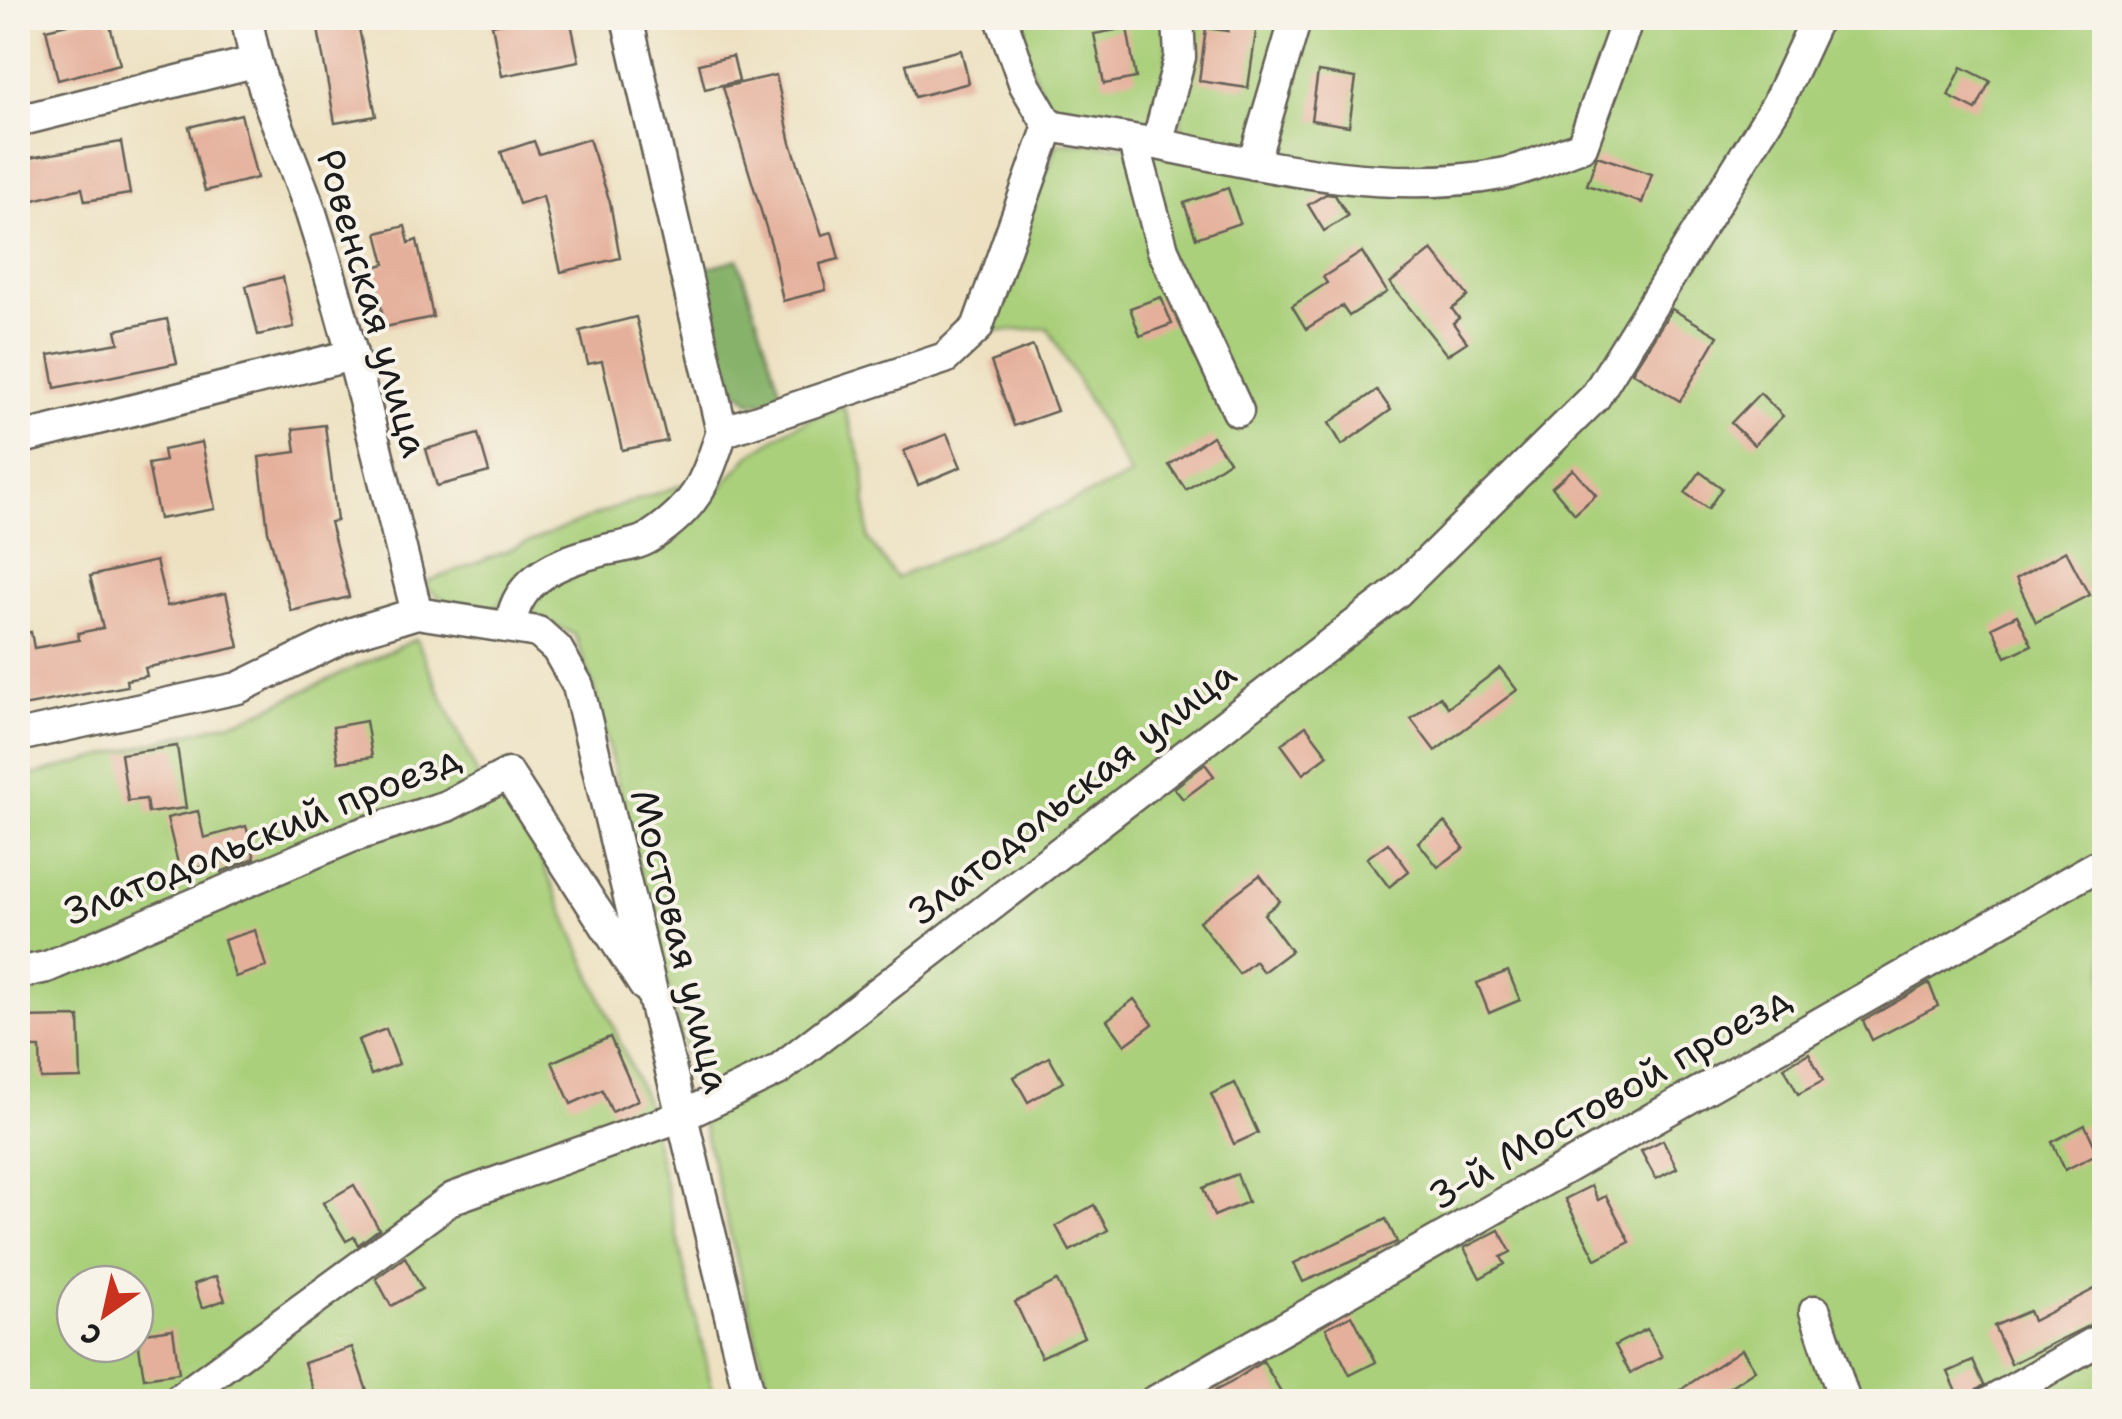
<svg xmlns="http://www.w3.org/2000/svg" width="2122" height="1419" viewBox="0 0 2122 1419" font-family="'Shantell Sans',sans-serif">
<rect width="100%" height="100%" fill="#f7f3e8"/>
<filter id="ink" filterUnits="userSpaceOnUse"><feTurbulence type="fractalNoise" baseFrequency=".01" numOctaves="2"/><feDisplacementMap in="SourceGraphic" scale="20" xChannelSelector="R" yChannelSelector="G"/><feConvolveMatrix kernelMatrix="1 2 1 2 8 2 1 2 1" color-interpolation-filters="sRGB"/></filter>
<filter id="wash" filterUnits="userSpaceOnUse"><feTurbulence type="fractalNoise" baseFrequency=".0048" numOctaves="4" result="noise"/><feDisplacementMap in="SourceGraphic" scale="40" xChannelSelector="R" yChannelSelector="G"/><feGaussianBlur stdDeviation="2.25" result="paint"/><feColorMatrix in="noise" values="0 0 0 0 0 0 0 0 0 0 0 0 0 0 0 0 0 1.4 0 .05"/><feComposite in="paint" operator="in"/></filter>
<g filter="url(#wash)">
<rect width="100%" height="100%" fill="#ede1c1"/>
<g fill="#aad07b" stroke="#63764c" stroke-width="2.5" fill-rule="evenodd">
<path d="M1011,18H1167C1167,64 1170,100 1137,134L1049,110Z"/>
<path d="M1177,18H2104V1401H772L594,689L575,635L527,611L558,573L690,523L749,456L790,428L843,405L864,468L868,539L896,578L1131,476L1048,328L984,332L1058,143L1182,148Z"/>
<path d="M687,484C649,545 565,570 503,600L495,609C464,608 444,607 423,583C512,552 596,510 687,484Z"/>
<path d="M416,639L481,783L517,804L646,1102L715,1401L18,1402V779L246,718ZM75,1284H135V1344H75Z"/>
</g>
<path fill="#87b26b" stroke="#526744" stroke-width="2.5" d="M738,259L783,398L752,403L723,378L698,270Z"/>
<g id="blocks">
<g fill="#e5b09b">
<path d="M92,18H108L120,64L58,80L46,29Z"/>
<path d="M316,18H357L376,116L335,123Z"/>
<path d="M528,18H570L579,61L502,76L492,25Z"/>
<path d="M1230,18H1258L1248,88L1199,81L1206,28L1228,31Z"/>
<path d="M1127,28L1136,78L1104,84L1094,34Z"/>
<path d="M961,50L969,83L915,97L906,64Z"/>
<path d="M733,56L739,81L705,89L699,64Z"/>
<path d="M1962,67L1990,81L1976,110L1948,96Z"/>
<path d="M1318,72L1356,78L1349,126L1311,120Z"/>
<path d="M776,75L791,143L822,235L832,232L839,259L820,264L826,290L783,301L772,247L723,87Z"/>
<path d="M241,114L257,178L205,191L189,127Z"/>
<path d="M589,139L610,202L620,258L561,272L543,196L519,204L501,152L534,141L539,154Z"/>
<path d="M121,142L130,194L85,201L82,188L18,204V160Z"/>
<path d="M1597,156L1652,174L1642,203L1587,185Z"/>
<path d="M1228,188L1240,223L1196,238L1184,203Z"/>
<path d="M1326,194L1335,195L1348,216L1324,231L1308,205Z"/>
<path d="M405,226L409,243L417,240L433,317L385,327L373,267L385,264L377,233Z"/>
<path d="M1432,250L1468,296L1452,309L1459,318L1453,323L1467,342L1447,355L1390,283Z"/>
<path d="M1362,252L1387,292L1349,316L1342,306L1306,329L1292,306L1327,283L1323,277Z"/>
<path d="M283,277L294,327L258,335L246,286Z"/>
<path d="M1161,297L1172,324L1140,336L1130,308Z"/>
<path d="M1672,309L1718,336L1680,401L1632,372Z"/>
<path d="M636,317L667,441L622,450L602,361L588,364L580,331Z"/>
<path d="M167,319L177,363L55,388L49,355L119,343L116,330Z"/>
<path d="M1033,346L1057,411L1014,426L991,362Z"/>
<path d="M1377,390L1391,410L1342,445L1329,423Z"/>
<path d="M1760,393L1783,416L1754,445L1731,423Z"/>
<path d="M325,425L337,521L330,522L349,597L291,611L268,531L259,457L296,452L293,429Z"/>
<path d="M478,434L489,472L437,486L426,449Z"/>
<path d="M947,434L961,467L918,485L904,451Z"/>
<path d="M1212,436L1229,461L1186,490L1169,465Z"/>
<path d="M202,442L215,509L159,519L148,464L165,461L163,450Z"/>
<path d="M1573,469L1596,495L1575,514L1552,487Z"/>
<path d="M1700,472L1722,488L1708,509L1685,493Z"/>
<path d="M2066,551L2089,595L2036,622L2016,579Z"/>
<path d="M156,561L167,606L226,593L239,647L145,668L147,676L126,680L127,686L18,707V634L31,632L34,648L79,640L78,633L103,628L90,576Z"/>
<path d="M2017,615L2032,645L2006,657L1992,627Z"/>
<path d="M1500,668L1517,690L1435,751L1411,719L1440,696L1448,707Z"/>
<path d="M366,721L372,757L338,762L333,727Z"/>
<path d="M1306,726L1328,755L1303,774L1281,744Z"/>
<path d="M177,746L186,808L148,813L146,799L128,801L121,754Z"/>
<path d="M1205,764L1214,776L1183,799L1174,788Z"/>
<path d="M198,811L204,838L246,826L255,858L221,872L219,863L180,872L167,818Z"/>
<path d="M1445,822L1464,848L1438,867L1418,842Z"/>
<path d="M1388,843L1409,871L1389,887L1367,858Z"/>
<path d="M1260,875L1280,901L1264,914L1291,951L1263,972L1255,961L1239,974L1199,921Z"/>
<path d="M255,930L266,967L235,977L224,940Z"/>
<path d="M1508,971L1520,1000L1489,1013L1477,983Z"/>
<path d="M1929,983L1938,1006L1872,1040L1863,1021Z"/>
<path d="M1134,999L1153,1024L1125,1045L1107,1020Z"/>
<path d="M79,1017L81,1078L41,1079L40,1048H18V1018Z"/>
<path d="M386,1029L399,1064L371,1075L358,1040Z"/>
<path d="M610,1037L638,1100L612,1112L602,1090L571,1104L552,1062Z"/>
<path d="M1809,1053L1823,1081L1798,1094L1784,1067Z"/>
<path d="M1049,1057L1063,1082L1028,1102L1014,1077Z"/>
<path d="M1235,1083L1258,1133L1234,1144L1211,1094Z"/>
<path d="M2085,1125L2098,1153L2065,1170L2052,1142Z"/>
<path d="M1663,1140L1677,1168L1656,1179L1641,1151Z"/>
<path d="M1237,1174L1248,1202L1214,1216L1203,1188Z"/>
<path d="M354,1185L379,1229L358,1245L354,1237L346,1241L323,1203Z"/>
<path d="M1591,1186L1598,1200L1606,1196L1630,1242L1596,1259L1565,1199Z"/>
<path d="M1094,1205L1108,1230L1070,1251L1056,1226Z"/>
<path d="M1386,1219L1397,1242L1303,1282L1294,1263Z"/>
<path d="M1499,1230L1511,1252L1501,1257L1505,1264L1480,1278L1464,1248Z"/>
<path d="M405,1257L422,1289L391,1306L376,1278Z"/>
<path d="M216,1276L225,1300L202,1308L194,1284Z"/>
<path d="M1057,1281L1084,1337L1041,1357L1015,1302Z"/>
<path d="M2104,1284V1318L2011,1364L1994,1326L2029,1311L2033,1321Z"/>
<path d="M1352,1315L1376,1362L1350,1375L1326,1328Z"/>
<path d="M173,1329L179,1373L144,1378L137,1334Z"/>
<path d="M1647,1329L1662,1357L1630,1373L1615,1345Z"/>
<path d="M352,1347L367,1391L334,1402H317L304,1363Z"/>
<path d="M1742,1349L1755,1370L1707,1402H1662Z"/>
<path d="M1263,1361L1287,1402H1193L1232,1382Z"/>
<path d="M1973,1361L1984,1385L1961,1401L1948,1372Z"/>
</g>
</g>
</g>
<g filter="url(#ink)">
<use href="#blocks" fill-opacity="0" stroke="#656156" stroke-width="2.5"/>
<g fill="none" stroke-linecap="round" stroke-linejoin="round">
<g stroke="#656156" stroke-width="35">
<g id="minor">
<path d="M247,18C257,87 289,147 311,213C353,344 383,479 417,613"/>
<path d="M627,18L722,432"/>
<path d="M1001,18L1025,85L1049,126"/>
<path d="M18,121L254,62"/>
<path d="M1049,126L1157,144L1180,57L1178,18"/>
<path d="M1134,143L1163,250L1238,411"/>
<path d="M1157,144C1268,167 1388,195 1501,174C1528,169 1556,155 1582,146L1628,18"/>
<path d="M1253,164L1296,18"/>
<path d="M722,432L945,358L977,328L1049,126"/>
<path d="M18,439L352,355"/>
<path d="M511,626C515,578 562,560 605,550C619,547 638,545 650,537C698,505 704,484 722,432"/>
<path d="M18,736L238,688L352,633L417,613L538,632L557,649L578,686L751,1402"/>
<path d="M18,973L47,967L351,837L447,806L508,774L644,985"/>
<path d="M1815,1311L1845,1402"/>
<path d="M175,1402L453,1198L682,1116L778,1070L1396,593L1595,397L1777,104L1817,18"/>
<path d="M1154,1402L2104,862"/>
<path d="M1991,1402L2104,1337"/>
</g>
</g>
<use href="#minor" stroke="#fff" stroke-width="30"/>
</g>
</g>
<g text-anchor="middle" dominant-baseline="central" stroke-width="8" stroke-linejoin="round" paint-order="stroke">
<g font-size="38" fill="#1c1c1c" stroke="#f7f3e8">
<text transform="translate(373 303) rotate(74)">Ровенская улица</text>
<text transform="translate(1072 792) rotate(-38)">Златодольская улица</text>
<text transform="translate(262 834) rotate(-22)">Златодольский проезд</text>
<text transform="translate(681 941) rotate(76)">Мостовая улица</text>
<text transform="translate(1609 1097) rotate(-30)">3-й Мостовой проезд</text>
</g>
</g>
<rect width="2122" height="1419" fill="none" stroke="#f7f3e8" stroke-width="60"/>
<g transform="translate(105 1314) rotate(214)"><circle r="48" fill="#f7f3e8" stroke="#9f9d96" stroke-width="2.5"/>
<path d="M0-8L18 38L0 25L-18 38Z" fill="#c8321e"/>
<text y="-15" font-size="28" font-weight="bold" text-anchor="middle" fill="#1c1c1c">С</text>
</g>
</svg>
